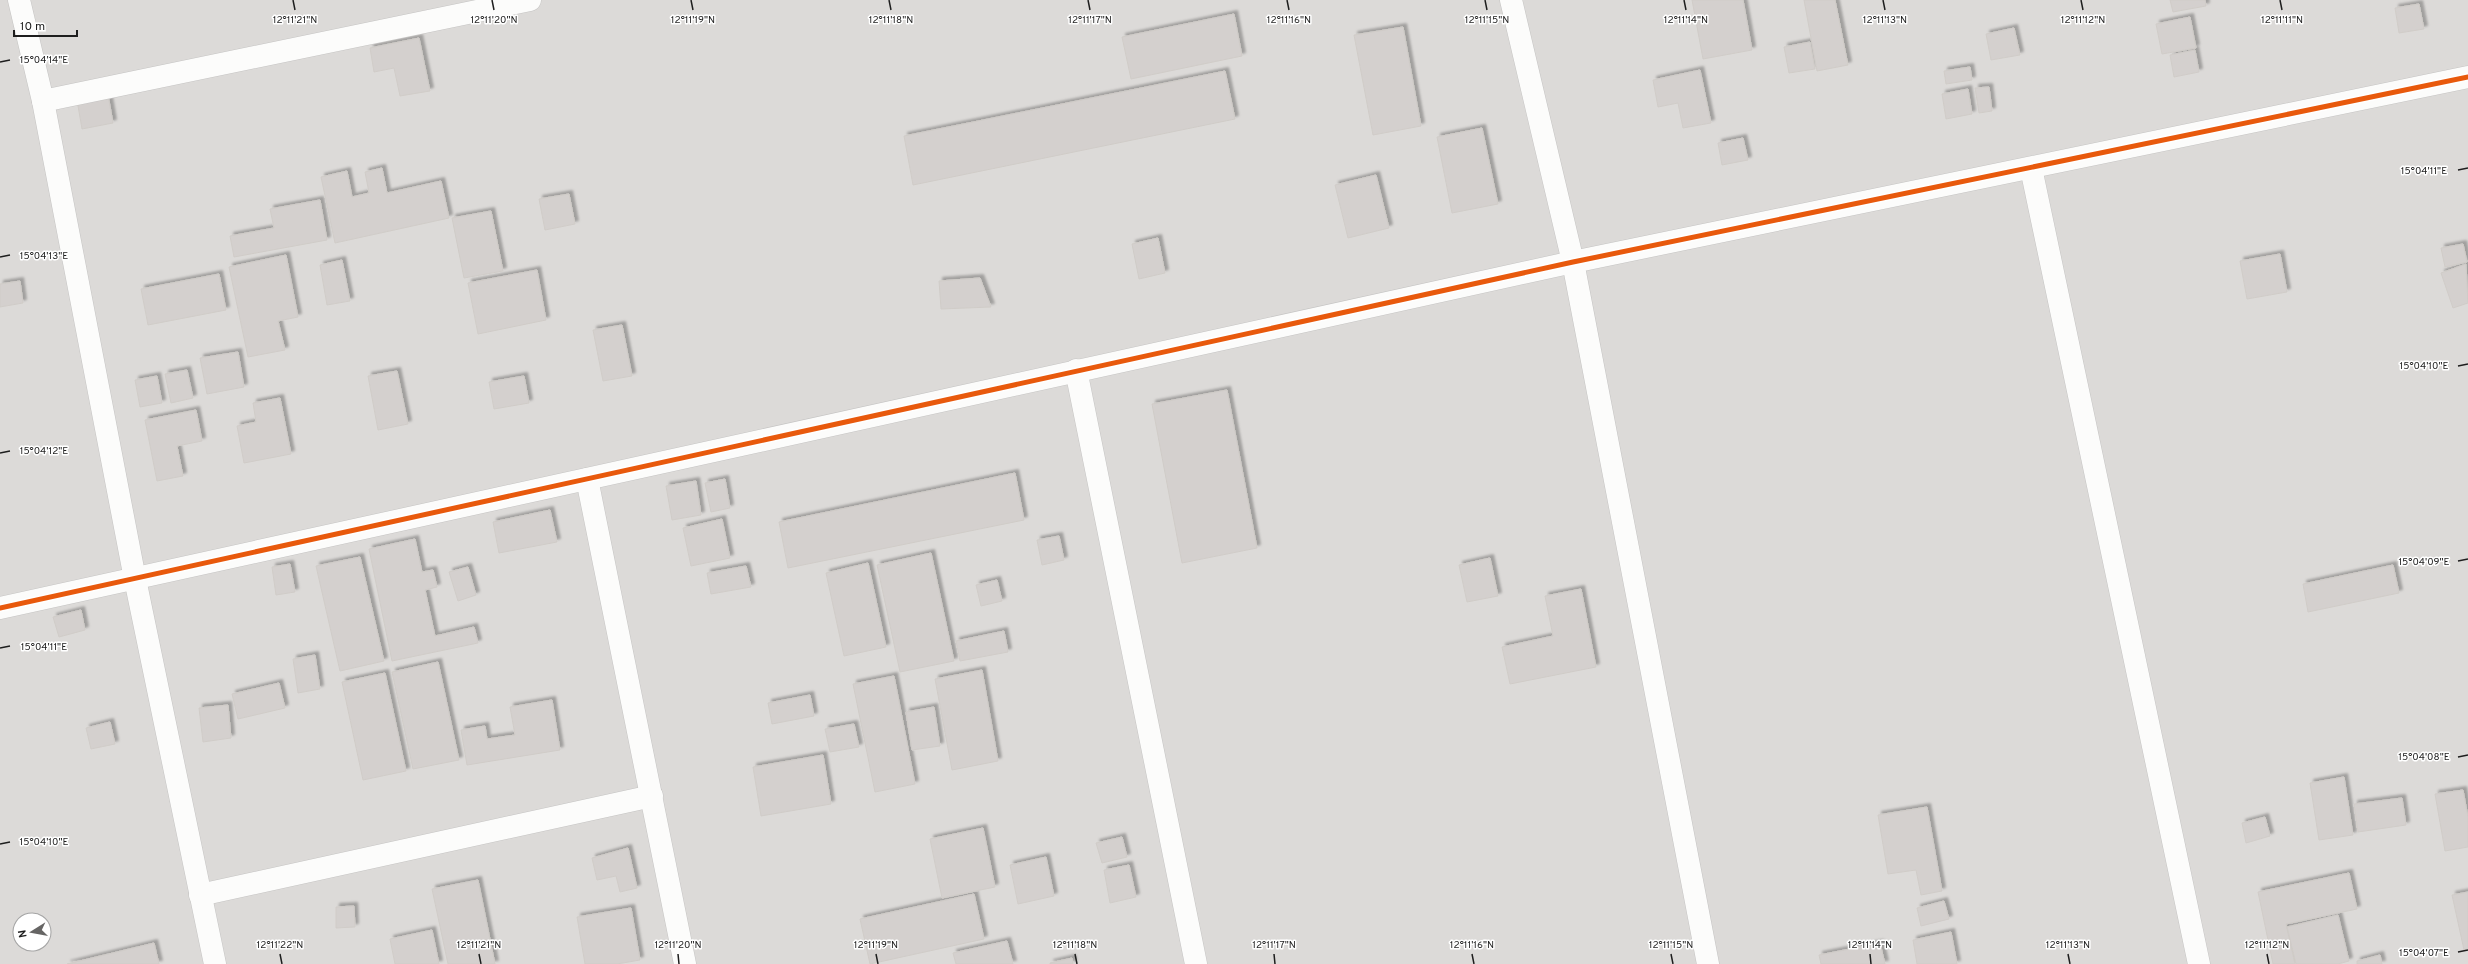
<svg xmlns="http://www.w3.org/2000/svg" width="2468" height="964" viewBox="0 0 2468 964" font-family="Overpass,sans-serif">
<defs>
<filter id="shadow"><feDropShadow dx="3.5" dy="-3.5" stdDeviation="1" flood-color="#0004"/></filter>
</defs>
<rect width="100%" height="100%" fill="#edeae7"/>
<path fill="#dcdad8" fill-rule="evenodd" d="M0,0H2468V964H0ZM20,920H44V944H20Z"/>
<g fill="#d4d0ce" stroke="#d0ccc8" filter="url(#shadow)">
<path d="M1692,0H1743L1752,50L1703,59Z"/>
<path d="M1804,0H1835L1848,65L1817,71Z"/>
<path d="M2170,0H2205L2206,6L2173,12Z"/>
<path d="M2419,4L2424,29L2399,33L2395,8Z"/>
<path d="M1234,14L1242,56L1131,79L1122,37Z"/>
<path d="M2190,17L2196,48L2162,54L2156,24Z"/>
<path d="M1403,27L1421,126L1373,135L1354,35Z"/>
<path d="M2014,28L2020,55L1991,60L1986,34Z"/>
<path d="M419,38L430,91L400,96L394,68L374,72L370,48Z"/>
<path d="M1810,42L1815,69L1789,73L1784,47Z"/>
<path d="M2195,50L2199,72L2174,77L2170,55Z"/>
<path d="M1970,67L1972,80L1946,84L1944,71Z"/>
<path d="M1700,70L1711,123L1683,128L1678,103L1658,107L1653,80Z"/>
<path d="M1225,71L1235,119L913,185L904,136Z"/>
<path d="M1989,87L1992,111L1979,113L1975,88Z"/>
<path d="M1968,89L1972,114L1946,119L1942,94Z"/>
<path d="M108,95L113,123L82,129L77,100Z"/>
<path d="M1482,128L1498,204L1452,213L1437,137Z"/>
<path d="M1743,138L1748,160L1722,165L1718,143Z"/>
<path d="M382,168L387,193L441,181L449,218L335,243L321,177L347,171L352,197L369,193L365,172Z"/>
<path d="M1376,175L1389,228L1348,238L1335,185Z"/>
<path d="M569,194L575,224L545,230L539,199Z"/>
<path d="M320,200L327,240L234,257L230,236L274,228L270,209Z"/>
<path d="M491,211L503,271L464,278L452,218Z"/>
<path d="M1158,238L1165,273L1139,279L1132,244Z"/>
<path d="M2463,244L2467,262L2445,267L2441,248Z"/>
<path d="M2280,254L2287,292L2247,299L2240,261Z"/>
<path d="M286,255L298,317L278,321L285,350L248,357L229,267Z"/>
<path d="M342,260L350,301L327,305L320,265Z"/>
<path d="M2466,264L2468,303L2453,308L2441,273Z"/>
<path d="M537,270L546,320L478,334L468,283Z"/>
<path d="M219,274L226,310L148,325L141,289Z"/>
<path d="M980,278L991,307L941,309L939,281Z"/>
<path d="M20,281L23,303L0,307V284Z"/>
<path d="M622,325L632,376L603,381L593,330Z"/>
<path d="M238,352L244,387L207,394L200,358Z"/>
<path d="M187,370L193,398L171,403L165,374Z"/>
<path d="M397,371L408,424L378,430L368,376Z"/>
<path d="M157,376L162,403L140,407L135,380Z"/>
<path d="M524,376L529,403L494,409L489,382Z"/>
<path d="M1227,390L1257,548L1182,563L1152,404Z"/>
<path d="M280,398L291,454L244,463L237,426L256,422L253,403Z"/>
<path d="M196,410L202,441L177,446L183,476L157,481L145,420Z"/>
<path d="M1015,473L1024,520L788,568L779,522Z"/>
<path d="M725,479L730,508L711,512L705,483Z"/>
<path d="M696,481L701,515L672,520L666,486Z"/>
<path d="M550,510L557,542L499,553L493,522Z"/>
<path d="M722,519L730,558L691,566L683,528Z"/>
<path d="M1059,536L1064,560L1042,565L1037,540Z"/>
<path d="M415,539L422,572L433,570L437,587L425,590L435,636L474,627L478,643L392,661L369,549Z"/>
<path d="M931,553L954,661L900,672L877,565Z"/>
<path d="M360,557L384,661L340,671L316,566Z"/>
<path d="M1490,558L1498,596L1467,602L1459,565Z"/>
<path d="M868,563L886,647L844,656L826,573Z"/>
<path d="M290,564L295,592L276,595L272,567Z"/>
<path d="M2393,565L2399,593L2308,612L2303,584Z"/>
<path d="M746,566L751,587L711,594L707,573Z"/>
<path d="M468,567L476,595L458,601L449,572Z"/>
<path d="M997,580L1002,601L981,606L976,585Z"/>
<path d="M1581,589L1596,667L1510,684L1502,647L1553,636L1545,596Z"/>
<path d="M81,610L85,630L59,637L53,617Z"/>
<path d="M1004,631L1008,652L960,661L956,641Z"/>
<path d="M315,655L320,689L298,693L293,659Z"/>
<path d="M438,662L459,760L413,769L392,672Z"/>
<path d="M982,670L998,761L952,770L935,679Z"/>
<path d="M385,673L406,771L363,780L342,682Z"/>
<path d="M894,676L915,784L875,792L853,684Z"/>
<path d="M279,683L285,708L238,719L232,694Z"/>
<path d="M810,695L814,716L772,724L768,703Z"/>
<path d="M552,700L560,750L467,765L461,730L485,726L487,739L515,735L510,707Z"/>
<path d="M228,705L231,738L203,742L199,708Z"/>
<path d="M934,707L940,746L912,750L906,712Z"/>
<path d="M110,722L115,744L91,749L86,728Z"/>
<path d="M854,724L859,747L830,752L825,729Z"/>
<path d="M823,755L831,804L761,816L753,767Z"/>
<path d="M2344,777L2353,835L2319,840L2310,783Z"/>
<path d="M2463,790L2468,817V847L2445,851L2435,794Z"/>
<path d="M2402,798L2406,825L2358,832L2354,804Z"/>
<path d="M1927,807L1942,891L1921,895L1916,870L1888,874L1878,815Z"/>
<path d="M2265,817L2270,836L2246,843L2242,823Z"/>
<path d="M983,828L995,887L942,898L930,839Z"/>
<path d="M1122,837L1127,857L1102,863L1096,843Z"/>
<path d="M628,848L637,888L620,892L616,876L597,880L592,858Z"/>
<path d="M1046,857L1054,896L1018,904L1010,865Z"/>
<path d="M1129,865L1136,897L1110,903L1104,870Z"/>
<path d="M2349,873L2357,909L2286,924L2295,964H2273L2258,892Z"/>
<path d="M478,880L495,964H448L432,889Z"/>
<path d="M2468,892V949L2464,950L2452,895Z"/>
<path d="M974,894L984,939L870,964L860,919Z"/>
<path d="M1944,901L1949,919L1921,926L1917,908Z"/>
<path d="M354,906L355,927L336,928V907Z"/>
<path d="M631,908L640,960L617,964H585L577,917Z"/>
<path d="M2338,915L2349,961L2338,964H2296L2287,927Z"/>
<path d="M432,930L439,964H395L390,939Z"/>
<path d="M1951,932L1957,964H1917L1913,940Z"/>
<path d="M1007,941L1013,964H956L953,953Z"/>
<path d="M154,943L159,964H67Z"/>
<path d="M1880,943L1885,964H1821L1819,955Z"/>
<path d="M2380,955L2382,964H2357V961Z"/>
<path d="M1072,958L1073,964H1050V963Z"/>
</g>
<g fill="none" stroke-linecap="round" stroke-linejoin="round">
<g stroke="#c5c4c3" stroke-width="23">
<g id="street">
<path d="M19,0L43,101L135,579L215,964"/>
<path d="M1511,0L1573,262L1708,964"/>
<path d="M43,101L530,0"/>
<path d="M2031,168L2199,964"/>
<path d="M1076,370L1196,964"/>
<path d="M587,479L685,964"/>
<path d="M0,608L1573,262L2468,77"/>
<path d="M200,895L652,796"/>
</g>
</g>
<use href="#street" stroke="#fcfcfb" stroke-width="22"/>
<g stroke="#fff" stroke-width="8">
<path id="cycleway" d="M0,608L1573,262L2468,77"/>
</g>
<use href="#cycleway" stroke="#e8590c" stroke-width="5"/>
</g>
<path fill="none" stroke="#1e1e1e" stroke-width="1.5" d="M293,0L295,10M492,0L494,10M691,0L693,10M889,0L891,10M1088,0L1090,10M1287,0L1289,10M1485,0L1487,10M1684,0L1686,10M1883,0L1885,10M2081,0L2083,10M2280,0L2282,10M0,62L10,60M2458,170L2468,168M0,257L10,255M2458,366L2468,364M0,453L10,451M2458,561L2468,559M0,648L10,646M2458,757L2468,755M0,844L10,842M2458,952L2468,950M280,954L282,964M479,954L481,964M678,954L679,964M876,954L878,964M1075,954L1077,964M1274,954L1275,964M1472,954L1474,964M1671,954L1673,964M1870,954L1871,964M2068,954L2070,964M2267,954L2269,964"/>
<g font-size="10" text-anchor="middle" fill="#1e1e1e" stroke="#fff" stroke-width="3" stroke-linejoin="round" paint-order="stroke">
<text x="891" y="23">12°11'18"N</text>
<text x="1090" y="23">12°11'17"N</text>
<text x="1289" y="23">12°11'16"N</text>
<text x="1686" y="23">12°11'14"N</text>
<text x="1885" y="23">12°11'13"N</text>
<text x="295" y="23">12°11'21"N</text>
<text x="494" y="23">12°11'20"N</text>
<text x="693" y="23">12°11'19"N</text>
<text x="1487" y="23">12°11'15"N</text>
<text x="2083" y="23">12°11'12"N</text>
<text x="2282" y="23">12°11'11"N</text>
<text x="44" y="63">15°04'14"E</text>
<text x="2424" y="174">15°04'11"E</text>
<text x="44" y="259">15°04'13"E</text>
<text x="2424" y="369">15°04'10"E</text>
<text x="44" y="454">15°04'12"E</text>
<text x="2424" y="565">15°04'09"E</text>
<text x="44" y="650">15°04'11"E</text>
<text x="2424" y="760">15°04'08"E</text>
<text x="44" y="845">15°04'10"E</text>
<text x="280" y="948">12°11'22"N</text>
<text x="479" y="948">12°11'21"N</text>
<text x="678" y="948">12°11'20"N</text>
<text x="876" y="948">12°11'19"N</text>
<text x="1075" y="948">12°11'18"N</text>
<text x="1274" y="948">12°11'17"N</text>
<text x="1472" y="948">12°11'16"N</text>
<text x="1671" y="948">12°11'15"N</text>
<text x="1870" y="948">12°11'14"N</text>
<text x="2068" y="948">12°11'13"N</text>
<text x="2267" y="948">12°11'12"N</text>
<text x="2424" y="956">15°04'07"E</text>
</g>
<g transform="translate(32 932) rotate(259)"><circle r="19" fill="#ffffff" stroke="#a5a5a5"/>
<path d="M0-3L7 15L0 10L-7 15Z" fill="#666564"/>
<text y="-6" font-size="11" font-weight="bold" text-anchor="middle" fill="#1e1e1e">N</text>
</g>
<path d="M14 30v6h63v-6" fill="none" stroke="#1e1e1e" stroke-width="2"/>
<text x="20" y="30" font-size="12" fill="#1e1e1e" stroke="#ffffff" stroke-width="3" paint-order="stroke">10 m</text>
</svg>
